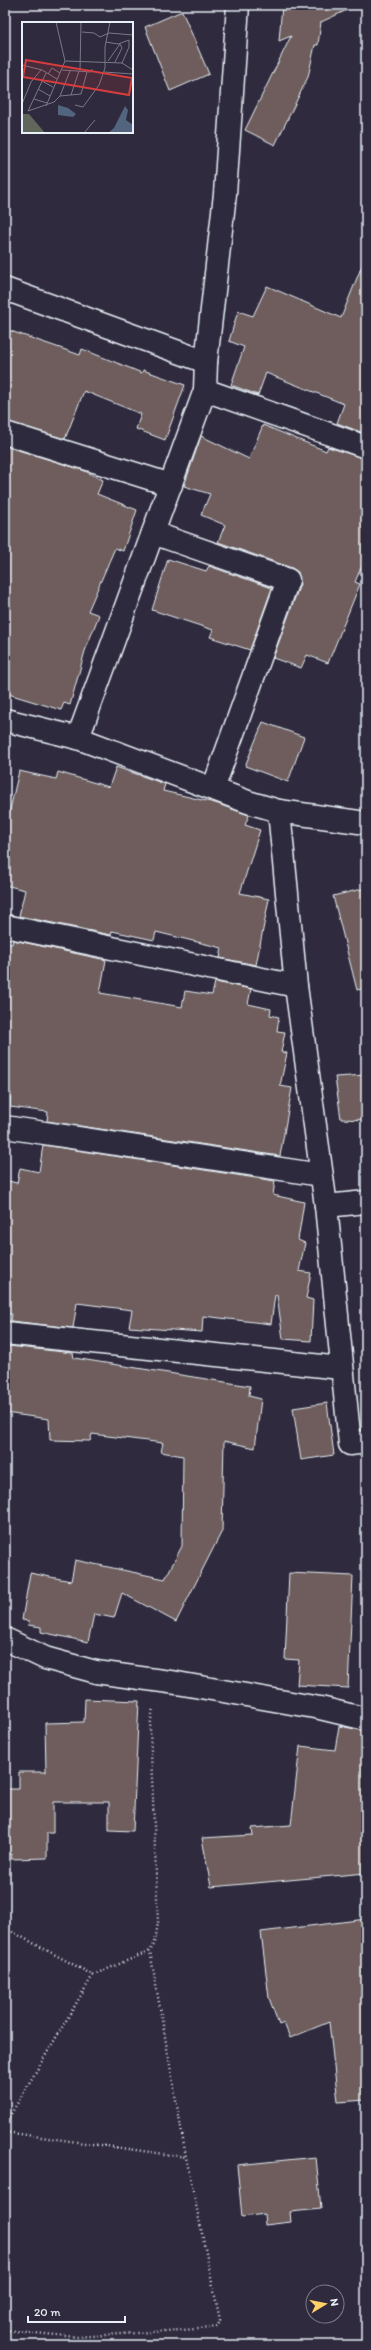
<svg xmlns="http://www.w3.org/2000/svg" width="371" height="2350" viewBox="0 0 371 2350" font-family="Itim,sans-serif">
<rect width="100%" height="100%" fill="#2f2a3d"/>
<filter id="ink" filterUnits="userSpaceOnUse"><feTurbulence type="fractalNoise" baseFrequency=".025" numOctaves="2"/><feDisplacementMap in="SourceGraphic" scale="8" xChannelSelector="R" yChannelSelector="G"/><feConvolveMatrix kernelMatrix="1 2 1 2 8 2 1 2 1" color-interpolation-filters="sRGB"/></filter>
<g filter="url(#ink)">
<g fill="#6e5d5b" stroke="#e8f1f8">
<path d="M282,5H358L321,22L318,45H315L308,77L275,145L245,130L291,36L279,41Z"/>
<path d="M182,11L209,74L170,91L145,27Z"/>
<path d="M365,258L366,434L337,423L344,404L266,373L258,395L231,385L244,347L229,341L238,311L253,316L267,286L341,318Z"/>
<path d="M5,329L80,355L82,349L142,373L143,370L185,385L165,440L136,429L141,414L84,391L65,439L5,421Z"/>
<path d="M263,425L326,451L328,447L366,459V556L355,582L360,584L328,663L307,655L301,668L273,658L300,584L298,572L292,568L218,542L225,525L201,515L210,494L184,486L201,436L249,459Z"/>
<path d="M5,446L83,470L103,480L97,494L137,510L123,551L115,548L88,611L99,615L85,651L70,705L64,703L61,710L5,693Z"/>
<path d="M168,559L206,571L209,566L272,588L250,650L210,637L213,630L152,610Z"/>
<path d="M263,722L304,737L288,782L245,766Z"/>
<path d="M116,767L165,784L163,791L215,803L249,815L245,825L260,830L240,893L269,899L256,965L220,958L222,948L156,932L154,940L112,931L111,935L19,916L25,890L5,885V831L19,771L56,779L58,772L109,787Z"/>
<path d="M366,888V988L357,990L333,896Z"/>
<path d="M13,940L106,960L100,993L182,1007L185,991L212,995L215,982L251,989L248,1004L271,1009L270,1015L279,1017L277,1031L285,1032L281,1052L287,1053L280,1086L292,1088L280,1156L47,1121L48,1112L10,1107L11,1093H5V943L12,944Z"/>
<path d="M366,1075V1120L341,1119L335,1077Z"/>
<path d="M43,1145L275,1181L273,1195L304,1202L298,1240L305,1243L299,1271L311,1273L306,1298L313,1300L311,1341L283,1339L277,1295H275L271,1324L203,1316L202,1332L129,1327L132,1310L77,1303L73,1328L11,1321L12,1314H5V1199L8,1181L17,1183L20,1168L39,1172Z"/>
<path d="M8,1346L73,1353L74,1358L250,1386L249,1396L261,1399L255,1448L224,1441L222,1531L176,1622L122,1593L114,1618L94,1614L88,1642L41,1632V1627L28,1625L29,1621L22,1620L30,1573L71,1581L75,1560L165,1579L182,1546L183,1456L161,1452L163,1443L92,1434L90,1441L50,1440L49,1419L5,1413V1373Z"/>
<path d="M327,1403L334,1455L301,1460L293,1408Z"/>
<path d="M289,1573L353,1576L348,1688L297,1685L299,1660L285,1659Z"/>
<path d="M85,1699L139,1701L133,1831L109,1830V1802H53V1833H47V1858L11,1859L12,1854L5,1855V1789H19V1772H46L45,1723L84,1722Z"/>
<path d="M339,1726L366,1731V1873L211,1887L202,1838L253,1835L252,1828L291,1825L300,1746L335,1750Z"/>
<path d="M366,1919V2100L338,2102L329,2022L290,2038L284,2023L279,2025L269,1998L261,1932Z"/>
<path d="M316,2157L321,2209L290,2212L291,2222L265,2225L264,2214L242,2217L237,2165Z"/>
</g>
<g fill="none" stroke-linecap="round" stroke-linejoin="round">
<g stroke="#e8f1f8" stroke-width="25">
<g id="minor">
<path d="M5,289L206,362"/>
<path d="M205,390L366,447"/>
<path d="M5,433L171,485"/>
<path d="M153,533L288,580L213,789"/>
<path d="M5,720L78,738L248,802L279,811L366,823"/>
<path d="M78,738L205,390L206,362L225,194L238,5"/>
<path d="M279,811L296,986L326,1206L350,1444L366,1442"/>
<path d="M5,926L296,986"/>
<path d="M5,1127L321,1175"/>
<path d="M326,1206L366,1202"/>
<path d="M5,1333L341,1368"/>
<path d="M5,1639L45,1658L96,1672L177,1683L320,1708L366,1719"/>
</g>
</g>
<g stroke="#e8f1f8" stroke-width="2.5" stroke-dasharray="1 3" stroke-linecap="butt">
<path d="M5,1928L93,1975L5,2124"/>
<path d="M93,1975L150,1951L155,1943L158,1922L150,1728L153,1707"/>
<path d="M5,2132L186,2157"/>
<path d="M5,2330L76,2337L211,2328L218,2326L220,2320L186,2157L150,1951"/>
</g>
<use href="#minor" stroke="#2f2a3d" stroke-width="22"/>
</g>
</g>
<g transform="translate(22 22)">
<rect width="111" height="111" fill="#2f2a3d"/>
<path d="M0,92H7L23,111H0Z" fill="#60675a"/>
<path d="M36,83L46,86L54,92L51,95L36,93ZM103,84L106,88L104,98L111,103V111H86L92,106Z" fill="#53657e"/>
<path fill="none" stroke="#797a88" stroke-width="1" d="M60,10L72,11L78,15L87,11L111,13M84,20L96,22L107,18V25L100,41M43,39L100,41L111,48M86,39L98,22M93,40L100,26L98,22M0,43L20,48L35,57M40,48L69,50L70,47M58,49L59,0M82,50L111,52M24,51L6,89L32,80L38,74L48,49M26,52L30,46L38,51M20,59L31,65M16,67L28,74M49,73L57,49M38,74L59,72L65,50M12,77L25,81M0,82L9,60L19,48M53,83L61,85L77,63L83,46V25L88,0M24,84L43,39L34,0M62,111L73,98"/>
<path fill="#d83c3d" fill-opacity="0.15" stroke="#d83c3d" stroke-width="2" d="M4,38L110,56L107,73L1,55Z"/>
<rect width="111" height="111" fill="none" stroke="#e8f1f8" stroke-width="2"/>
</g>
<rect width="371" height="2350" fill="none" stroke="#2f2a3d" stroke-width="20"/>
<rect x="10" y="10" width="351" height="2330" fill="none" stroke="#e8f1f8" stroke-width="1.5" filter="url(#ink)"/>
<g transform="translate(325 2304) rotate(80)"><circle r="19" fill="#2f2a3d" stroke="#797a88"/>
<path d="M0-3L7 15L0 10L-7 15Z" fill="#ffd166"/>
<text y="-6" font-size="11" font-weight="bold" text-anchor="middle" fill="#e8f1f8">N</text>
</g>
<path d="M28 2316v6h97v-6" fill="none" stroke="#e8f1f8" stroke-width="2"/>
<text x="34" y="2316" font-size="12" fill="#e8f1f8" stroke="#2f2a3d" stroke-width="3" paint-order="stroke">20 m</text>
</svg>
